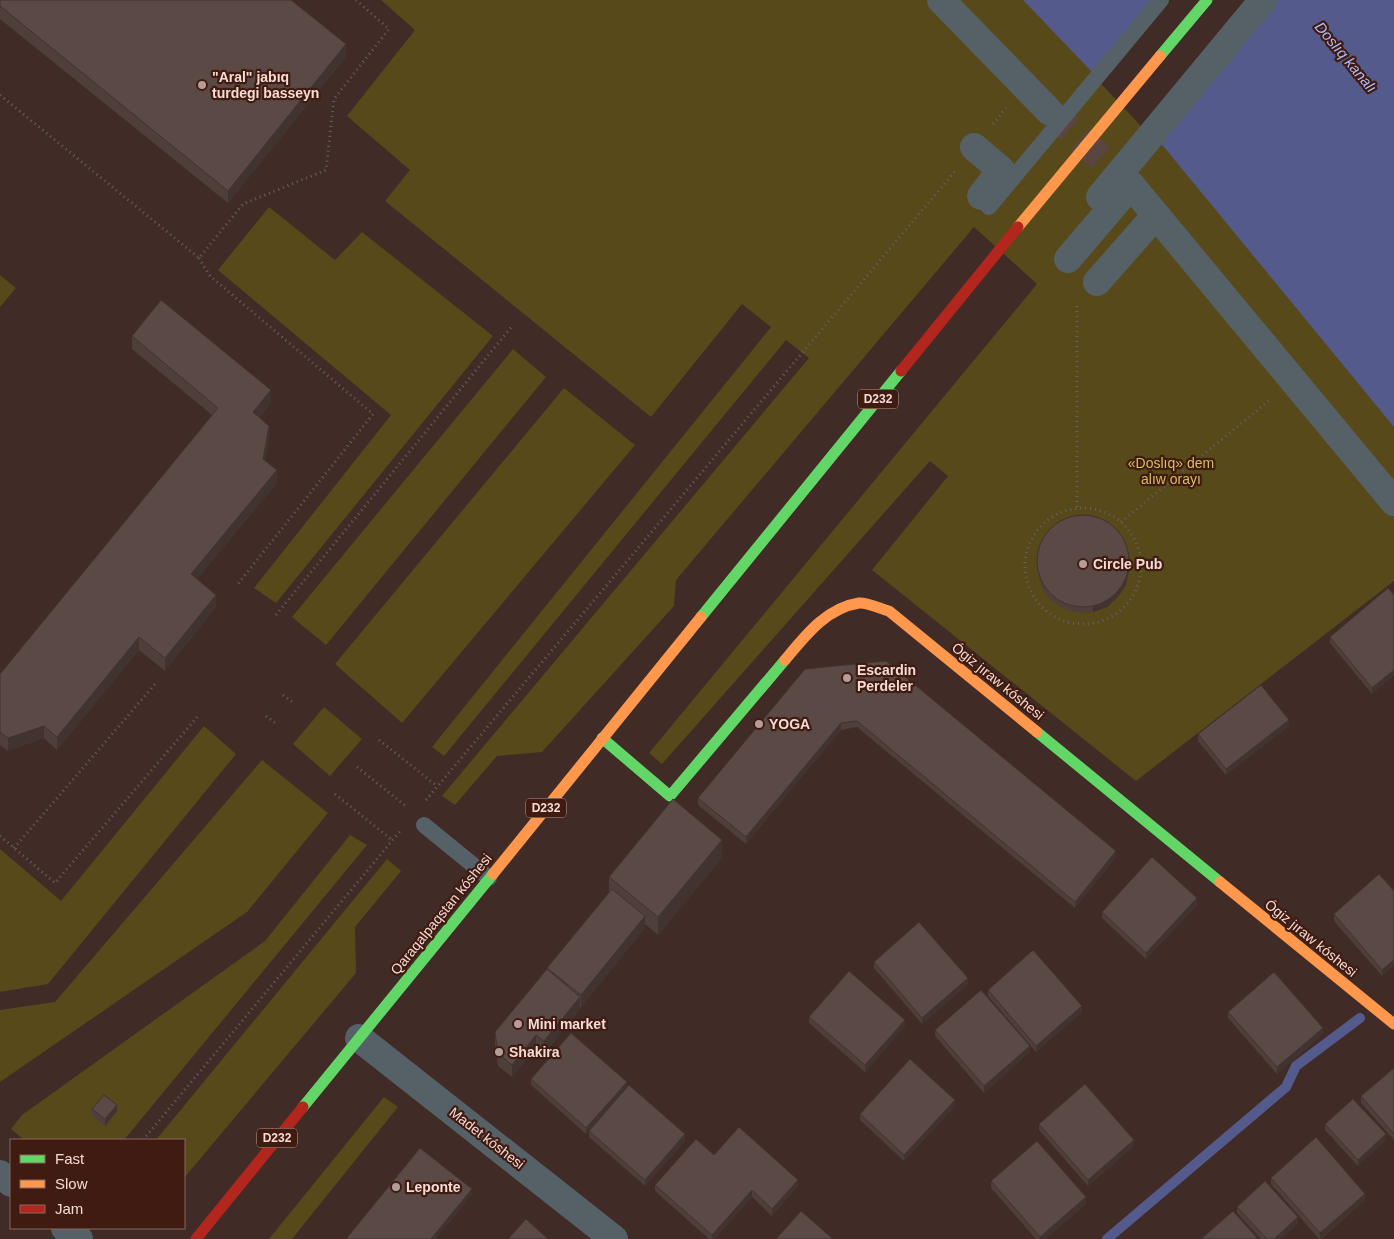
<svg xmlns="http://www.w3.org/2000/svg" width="1394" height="1239" viewBox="0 0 1394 1239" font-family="Arial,sans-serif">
<rect width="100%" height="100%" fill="#402b26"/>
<g fill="#574919">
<path d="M381,0H1394V581L1136,781L872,570L948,476L930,461L662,764L649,753L1037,284L974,227L676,580L674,606L542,752L497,756L455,805L442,796L809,358L786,340L444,756L432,747L771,327L742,304L651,417L385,201L410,170L347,116L415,30Z"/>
<path d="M269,207L335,260L362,232L493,336L276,603L254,588L391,415L218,270Z"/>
<path d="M0,275L16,288L0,307Z"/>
<path d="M513,349L546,377L326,645L292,617Z"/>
<path d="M564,388L635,445L402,723L335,664Z"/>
<path d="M324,707L362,739L330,776L293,744Z"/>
<path d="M204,726L236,754L48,984L0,992V849L61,901Z"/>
<path d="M262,760L328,813L247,912L0,1082V1010L55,1002Z"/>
<path d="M350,835L367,845L124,1140H24L11,1129L22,1115L265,941Z"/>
<path d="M387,859L401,871L355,927L356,973L184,1178V1140H156Z"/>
<path d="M384,1097L398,1107L292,1239H269Z"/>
</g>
<path fill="#545a8b" d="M1023,0H1394V427L1164,147Z"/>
<path fill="#402b26" d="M1153,0H1271L1155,141L1092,74Z"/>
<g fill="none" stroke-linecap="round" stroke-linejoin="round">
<path stroke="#545a8b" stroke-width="10" d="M1107,1239L1286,1087L1296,1066L1360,1018"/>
<path stroke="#5b4540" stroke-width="28" stroke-dasharray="28 14" stroke-linecap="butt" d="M1049,111L1131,185"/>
<g stroke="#626364" stroke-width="3" stroke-dasharray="1 4" stroke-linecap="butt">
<path d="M0,95L199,258L243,204L326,170L334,99L389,29L356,0"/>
<path d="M993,124L1006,108"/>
<path d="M199,258L210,276L373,414L238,584"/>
<path d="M1077,306V509"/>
<circle cx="1083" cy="566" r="58"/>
<path d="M1121,522L1271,399"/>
<path d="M276,615L513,325"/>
<path d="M283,695L295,704"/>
<path d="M266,716L278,725"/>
<path d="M379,740L437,786"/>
<path d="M357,767L407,807"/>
<path d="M335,794L392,840"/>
<path d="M426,800L956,170"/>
<path d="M0,836L55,883L198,716"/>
<path d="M14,848L157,682"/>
<path d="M143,1140L401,830"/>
</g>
<g stroke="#556166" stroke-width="16">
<path d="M989,207L1161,0"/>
<path d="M424,825L489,878"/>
</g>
<g stroke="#556166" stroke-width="28">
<path d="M941,0L1049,111"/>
<path d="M974,147L1001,170L981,196"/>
<path d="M1100,197L1263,0"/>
<path d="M1068,259L1131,185L1394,502"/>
<path d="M1097,282L1156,215"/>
<path d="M359,1038L614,1239"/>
<path d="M0,1174L11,1183"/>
<path d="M65,1228L79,1239"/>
</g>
<g stroke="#63d668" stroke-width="11">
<path d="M1160,56L1207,0"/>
<path d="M701,617L901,371"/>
<path d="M1037,732L1220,882"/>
<path d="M602,738L670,796L785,660"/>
<path d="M303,1107L493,874"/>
</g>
<g stroke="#ff974d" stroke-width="11">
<path d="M1018,227L1160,56"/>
<path d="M785,660C805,636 826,608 859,603C867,602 880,609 889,611L1037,732"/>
<path d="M493,874L701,617"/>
<path d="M1220,882L1394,1024"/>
</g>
<g stroke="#b3261e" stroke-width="11">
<path d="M901,371L1018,227"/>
<path d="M196,1239L303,1107"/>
</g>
</g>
<g fill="#4e3f3b">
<path d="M0,0L346,57L228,203L0,19Z"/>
<path d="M132,336L271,403L259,418L269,439L265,461L277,483L197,579L216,607L165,671L139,650L57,750L44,738L8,751L0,745V674L212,415L132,349Z"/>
<path d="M1038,552L1129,570L1126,585L1118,597L1107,607L1093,612L1078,613L1064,609L1052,601L1042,589L1038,574Z"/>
<path d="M1388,588L1372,694L1330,643V637Z"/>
<path d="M805,669L1116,857L1075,908L857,727L841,730L746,844L698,805V798Z"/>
<path d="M1289,726L1226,775L1198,741V734Z"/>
<path d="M722,858L658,935L645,924V928L580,1008V1009L544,1054L536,1048L512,1077L498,1066L495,1045V1032L547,970V968L609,892V877Z"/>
<path d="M1394,891L1382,976L1334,921V914Z"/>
<path d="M1197,905L1146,959L1102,918V912Z"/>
<path d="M874,962L968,984L922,1024L874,968Z"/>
<path d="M988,990L1082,1012L1036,1052L988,996Z"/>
<path d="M1228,1012L1323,1034L1277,1074L1228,1018Z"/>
<path d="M809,1017L905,1026L865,1072L809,1023Z"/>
<path d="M935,1030L1030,1052L984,1093L935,1036Z"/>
<path d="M1394,1068V1140L1361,1103V1096Z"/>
<path d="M531,1079L627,1088L685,1141L645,1186L589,1137V1131L586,1134L531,1085Z"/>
<path d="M955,1106L904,1161L860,1120V1114Z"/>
<path d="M92,1109L117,1111L105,1126L92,1116Z"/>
<path d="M1039,1124L1134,1146L1088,1186L1039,1130Z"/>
<path d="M1325,1124L1386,1140L1358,1166L1325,1130Z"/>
<path d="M714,1155L798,1186L772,1216L752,1197L714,1239H709L655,1191V1185Z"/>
<path d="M1271,1178L1365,1200L1321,1239H1319L1271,1184Z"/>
<path d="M991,1181L1086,1204L1045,1239H1036L991,1188Z"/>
<path d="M1237,1207L1298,1224L1281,1239H1261L1237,1213Z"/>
</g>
<g fill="#403330">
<path d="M346,44V57L228,203V191Z"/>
<path d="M271,390V403L253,425V412Z"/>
<path d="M269,426V439L263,472V459Z"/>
<path d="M277,470V483L191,587V574Z"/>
<path d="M1129,564V570L1126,585L1118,597L1107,607L1093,612V606Z"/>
<path d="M216,595V607L165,671V658Z"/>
<path d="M139,637V650L57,750V737Z"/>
<path d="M1394,670V676L1372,694V688Z"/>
<path d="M1289,720V726L1226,775V769Z"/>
<path d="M841,723V730L746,844V837Z"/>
<path d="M44,726V738L8,751V738Z"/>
<path d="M722,840V858L658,935V917Z"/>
<path d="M1116,851V857L1075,908V902Z"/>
<path d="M1197,898V905L1146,959V953Z"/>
<path d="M645,916V928L581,1008V995Z"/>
<path d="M1394,960V966L1382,976V970Z"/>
<path d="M968,978V984L922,1024V1018Z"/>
<path d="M580,997V1009L544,1054V1041Z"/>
<path d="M1082,1006V1012L1036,1052V1046Z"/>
<path d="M905,1020V1026L865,1072V1065Z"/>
<path d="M1323,1028V1034L1277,1074V1067Z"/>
<path d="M536,1035V1048L512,1077V1065Z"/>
<path d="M1030,1046V1052L984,1093V1086Z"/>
<path d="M627,1082V1089L586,1134V1128Z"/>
<path d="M955,1100V1106L904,1161V1155Z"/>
<path d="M117,1105V1111L105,1126V1119Z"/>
<path d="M685,1134V1141L645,1186V1180Z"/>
<path d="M1386,1134V1140L1358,1166V1160Z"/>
<path d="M1134,1140V1146L1088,1186V1180Z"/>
<path d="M798,1180V1186L772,1216V1209Z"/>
<path d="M472,1189V1195L436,1239H431Z"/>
<path d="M752,1190V1197L714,1239H712V1235Z"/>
<path d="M1365,1194V1200L1320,1239V1233Z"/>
<path d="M1086,1197V1204L1045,1239H1040V1237Z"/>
<path d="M1298,1217V1224L1281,1239H1274Z"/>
</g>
<g fill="#5b4945" stroke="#403330">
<path d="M0,0H291L346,44L228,191L0,6Z"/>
<path d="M161,300L271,390L253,412L269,426L263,459L277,470L191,574L216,595L165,658L139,637L57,737L44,726L8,738L0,732V674L218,408L132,336Z"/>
<circle cx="1083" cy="561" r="46"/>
<path d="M1388,588L1394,595V670L1372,688L1330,637Z"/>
<path d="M886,661L1116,851L1075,902L857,721L841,723L746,837L698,798L805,669Z"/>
<path d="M1261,685L1289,720L1226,769L1198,734Z"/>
<path d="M673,799L722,840L658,917L609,877Z"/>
<path d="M1152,857L1197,898L1146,953L1102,912Z"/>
<path d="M1379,874L1394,891V960L1382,970L1334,914Z"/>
<path d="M612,889L645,916L581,995L547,968Z"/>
<path d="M919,922L968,978L922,1018L874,962Z"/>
<path d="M1033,950L1082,1006L1036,1046L988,990Z"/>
<path d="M547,969L580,997L544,1041L536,1035L512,1065L498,1053L495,1032Z"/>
<path d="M849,971L905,1020L865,1065L809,1017Z"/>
<path d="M1274,972L1323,1028L1277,1067L1228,1012Z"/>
<path d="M981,990L1030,1046L984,1086L935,1030Z"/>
<path d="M571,1033L627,1082L586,1128L531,1079Z"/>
<path d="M910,1059L955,1100L904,1155L860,1114Z"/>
<path d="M1394,1068V1134L1361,1096Z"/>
<path d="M1085,1084L1134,1140L1088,1180L1039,1124Z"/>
<path d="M629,1085L685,1134L645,1180L589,1131Z"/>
<path d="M104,1095L117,1105L105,1119L92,1109Z"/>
<path d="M1353,1099L1386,1134L1358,1160L1325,1124Z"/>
<path d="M739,1127L798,1180L772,1209L752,1190L712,1235L655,1185L696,1139L714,1155Z"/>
<path d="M1316,1137L1365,1194L1320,1233L1271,1178Z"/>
<path d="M1037,1141L1086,1197L1040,1237L991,1181Z"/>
<path d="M420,1148L472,1189L431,1239H346Z"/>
<path d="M1265,1181L1298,1217L1274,1239H1267L1237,1207Z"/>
<path d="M801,1211L833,1239H776Z"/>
<path d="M1233,1211L1258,1239H1201Z"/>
<path d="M526,1219L548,1239H508Z"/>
</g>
<g fill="#b59d97" stroke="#3f1b11" stroke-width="2">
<circle cx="202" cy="85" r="5"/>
<circle cx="1083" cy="564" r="5"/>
<circle cx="847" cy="678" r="5"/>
<circle cx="759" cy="724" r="5"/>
<circle cx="518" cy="1024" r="5"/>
<circle cx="499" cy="1052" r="5"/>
<circle cx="396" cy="1187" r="5"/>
</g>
<g text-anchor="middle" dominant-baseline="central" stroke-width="4.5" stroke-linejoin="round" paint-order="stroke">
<g fill="#3f1b11" stroke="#bea19a" stroke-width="1">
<rect x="858" y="389.5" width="40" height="19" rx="4"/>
<rect x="526" y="798.5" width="40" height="19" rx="4"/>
<rect x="257" y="1128.5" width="40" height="19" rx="4"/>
</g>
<g font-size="12" font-weight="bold" fill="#f4dbd4">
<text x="878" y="399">D232</text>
<text x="546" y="808">D232</text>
<text x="277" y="1138">D232</text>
</g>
<g font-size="14" font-weight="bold" fill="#f4dbd4" stroke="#3f1b11" text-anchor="start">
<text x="212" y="77">"Aral" jabıq<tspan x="212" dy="16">turdegi basseyn</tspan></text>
<text x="1093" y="564">Circle Pub</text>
<text x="857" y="670">Escardin<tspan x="857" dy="16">Perdeler</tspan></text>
<text x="769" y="724">YOGA</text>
<text x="528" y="1024">Mini market</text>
<text x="509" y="1052">Shakira</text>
<text x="406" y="1187">Leponte</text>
</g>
<g font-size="14" fill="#d6be61" stroke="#3f1b11">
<text x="1171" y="463">«Doslıq» dem<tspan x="1171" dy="16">alıw orayı</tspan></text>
</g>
<g font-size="14" fill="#f4dbd4" stroke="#3f1b11">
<text transform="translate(998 681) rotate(39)">Ógiz jıraw kóshesi</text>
<text transform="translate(441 914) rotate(-51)">Qaraqalpaqstan kóshesi</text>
<text transform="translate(1311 938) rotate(39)">Ógiz jıraw kóshesi</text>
<text transform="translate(487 1138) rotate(38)">Madet kóshesi</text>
</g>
<g font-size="15" font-style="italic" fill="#afbcfd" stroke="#3f1b11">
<text transform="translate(1346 57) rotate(50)">Doslıq kanalı</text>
</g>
</g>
<rect x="10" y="1139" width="175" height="90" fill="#3f1b11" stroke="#87685f"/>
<rect x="20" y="1155" width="25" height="8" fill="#63d668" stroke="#87685f"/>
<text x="55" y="1164" font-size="15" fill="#f4dbd4">Fast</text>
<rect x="20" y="1180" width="25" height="8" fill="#ff974d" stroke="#87685f"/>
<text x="55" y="1189" font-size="15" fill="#f4dbd4">Slow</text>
<rect x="20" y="1205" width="25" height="8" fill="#b3261e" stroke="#87685f"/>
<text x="55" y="1214" font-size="15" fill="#f4dbd4">Jam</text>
</svg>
